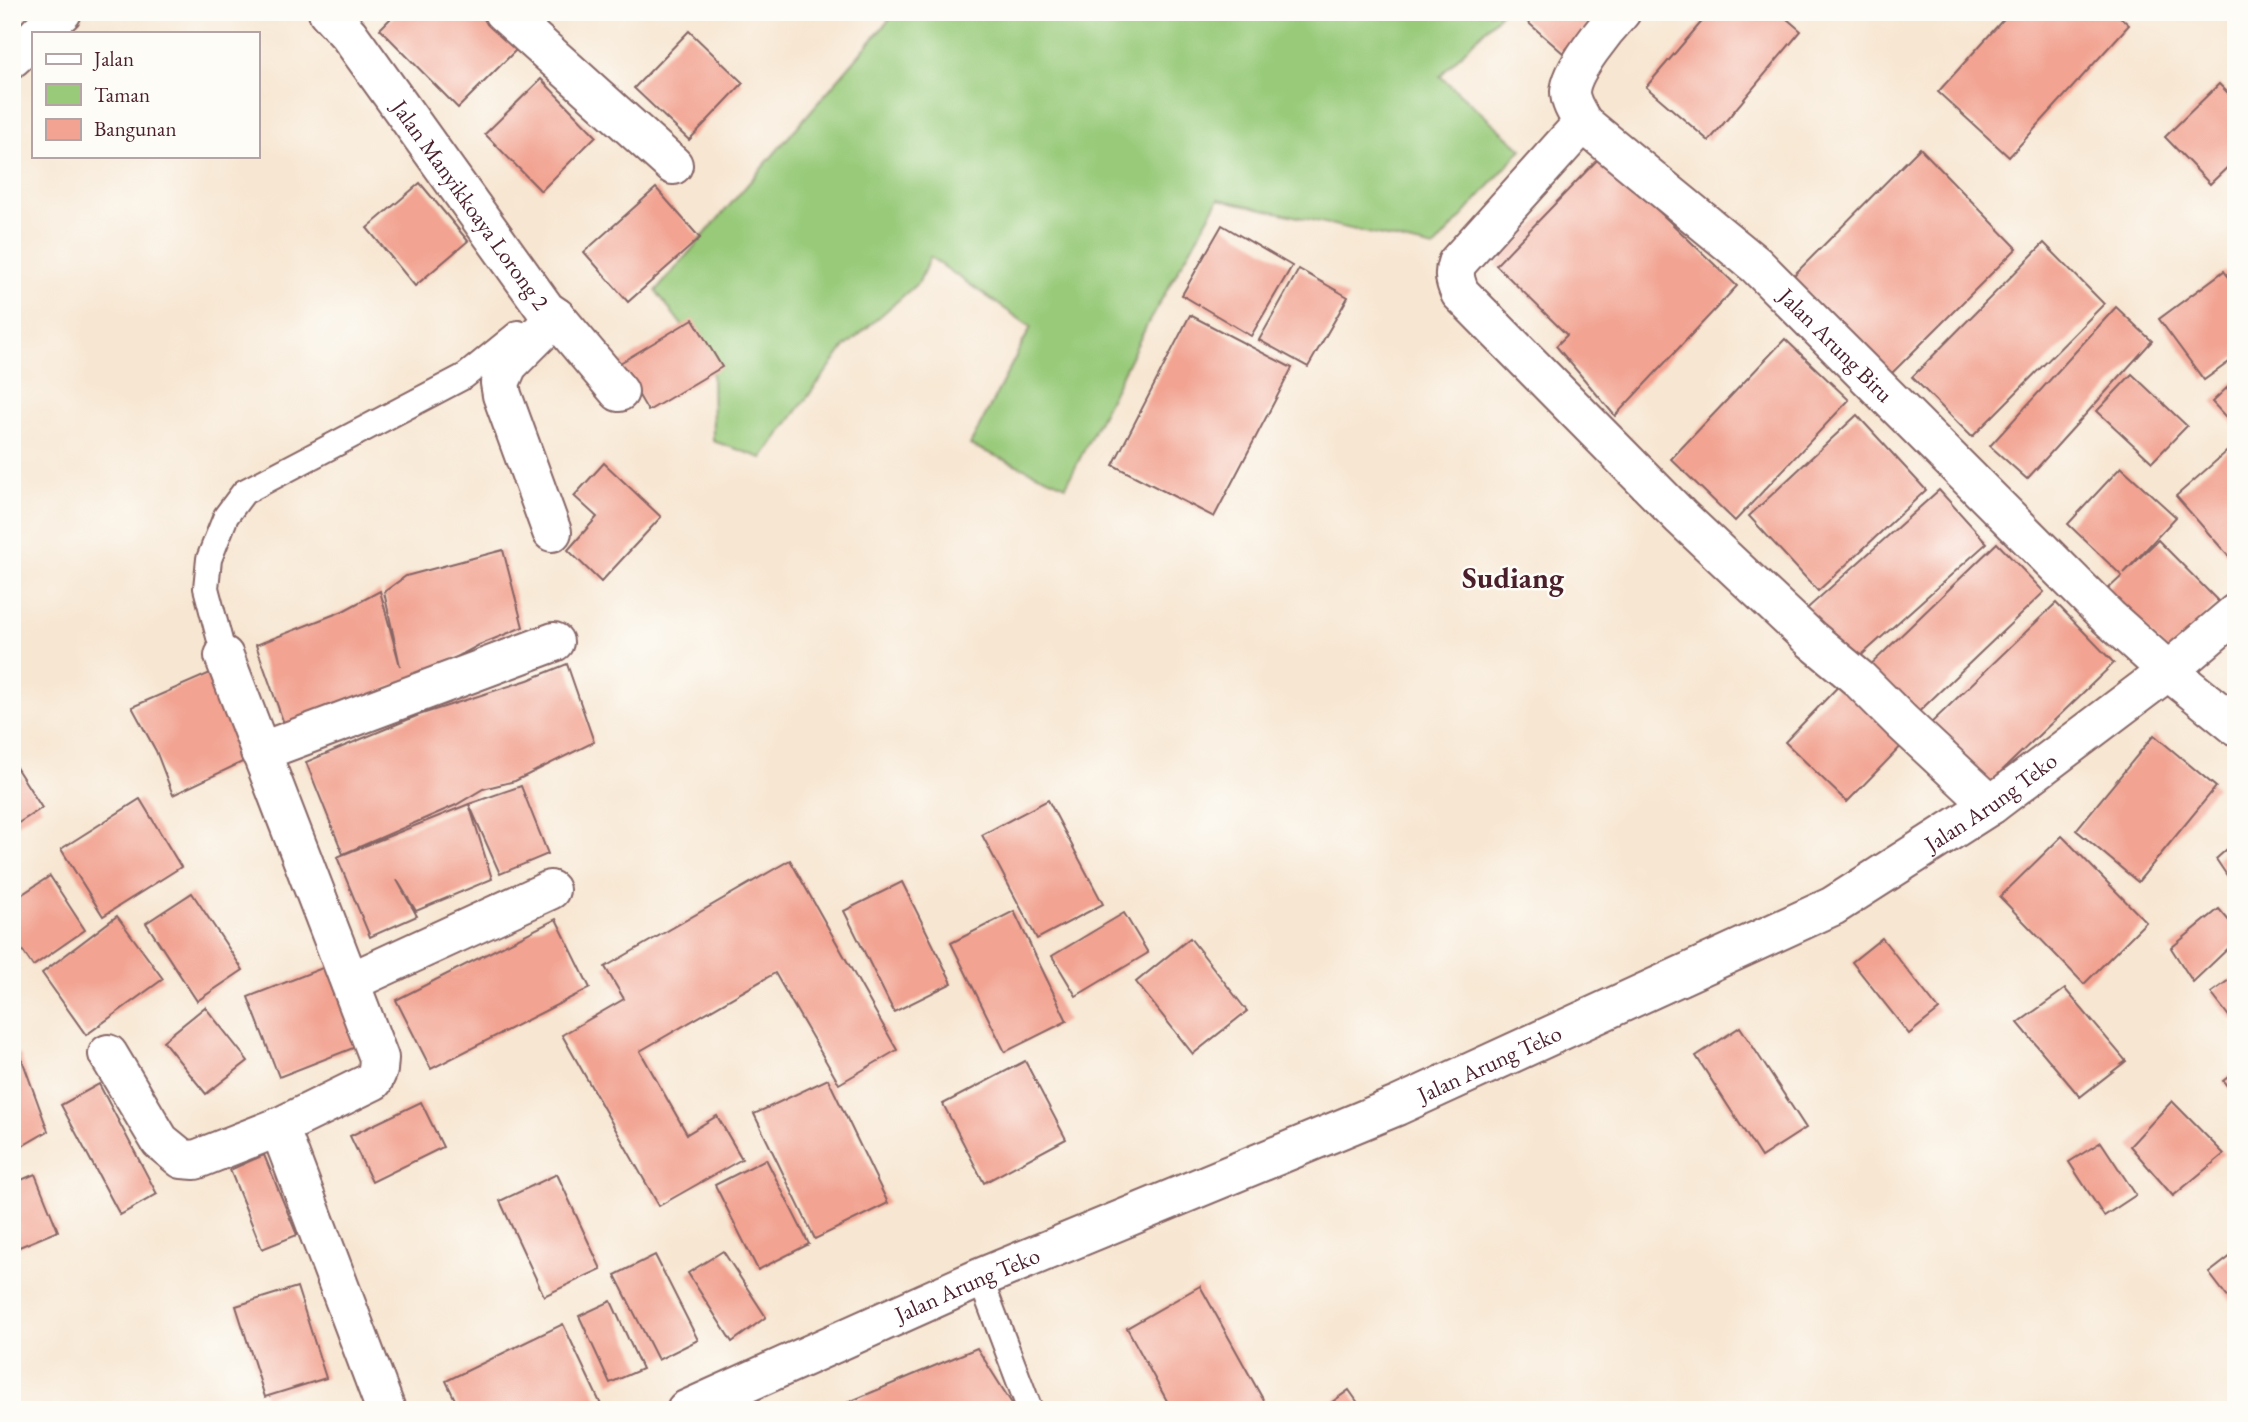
<svg xmlns="http://www.w3.org/2000/svg" width="2248" height="1422" viewBox="0 0 2248 1422" font-family="'EB Garamond',serif">
<rect width="100%" height="100%" fill="#fdfcf7"/>
<filter id="ink" filterUnits="userSpaceOnUse"><feTurbulence type="fractalNoise" baseFrequency=".0143" numOctaves="2"/><feDisplacementMap in="SourceGraphic" scale="14" xChannelSelector="R" yChannelSelector="G"/><feConvolveMatrix kernelMatrix="1 2 1 2 8 2 1 2 1" color-interpolation-filters="sRGB"/></filter>
<filter id="wash" filterUnits="userSpaceOnUse"><feTurbulence type="fractalNoise" baseFrequency=".00686" numOctaves="4" result="noise"/><feDisplacementMap in="SourceGraphic" scale="28" xChannelSelector="R" yChannelSelector="G"/><feGaussianBlur stdDeviation="1.57" result="paint"/><feColorMatrix in="noise" values="0 0 0 0 0 0 0 0 0 0 0 0 0 0 0 0 0 1.4 0 .05"/><feComposite in="paint" operator="in"/></filter>
<g filter="url(#wash)">
<rect width="100%" height="100%" fill="#f7e6d1"/>
<path fill="#98ca79" stroke="#717452" stroke-width="2" d="M896,12H1502L1440,76L1522,149L1434,248L1219,199L1148,323L1066,486L970,445L1031,327L930,257L919,282L844,348L762,458L713,441L712,365L656,291Z"/>
<g id="blocks">
<g fill="#f2a391">
<path d="M397,12H512L533,33L458,108L380,29Z"/>
<path d="M1516,12H1599L1563,53Z"/>
<path d="M1710,12H1779L1801,31L1709,141L1646,87Z"/>
<path d="M2010,12H2115L2129,25L2009,157L1938,92Z"/>
<path d="M689,31L743,83L689,140L634,88Z"/>
<path d="M541,79L596,136L541,191L485,134Z"/>
<path d="M2219,84L2236,101V159L2210,184L2165,137Z"/>
<path d="M1920,148L2017,248L1889,376L1792,277Z"/>
<path d="M1601,156L1737,286L1615,416L1556,346L1567,335L1496,265Z"/>
<path d="M420,183L468,241L415,286L367,228Z"/>
<path d="M656,188L700,238L628,302L584,252Z"/>
<path d="M1222,225L1292,266L1251,336L1182,295Z"/>
<path d="M2044,243L2104,304L1972,437L1912,377Z"/>
<path d="M1299,269L1348,297L1308,367L1259,340Z"/>
<path d="M2224,271L2236,287V357L2204,380L2159,319Z"/>
<path d="M2116,307L2152,341L2027,479L1990,446Z"/>
<path d="M1190,315L1292,368L1214,517L1113,465Z"/>
<path d="M693,319L722,367L648,411L620,363Z"/>
<path d="M1785,339L1849,400L1735,521L1671,459Z"/>
<path d="M2132,374L2187,426L2152,462L2097,411Z"/>
<path d="M2236,379V428L2212,402Z"/>
<path d="M1857,415L1926,490L1818,591L1749,516Z"/>
<path d="M2233,446L2236,449V555L2231,559L2176,496Z"/>
<path d="M604,463L661,517L601,582L568,550L597,517L574,496Z"/>
<path d="M2121,467L2176,517L2124,573L2158,540L2219,602L2168,652L2107,590L2122,576L2068,524Z"/>
<path d="M1939,490L1987,543L1847,668L1800,615Z"/>
<path d="M1997,543L2044,592L1907,723L1861,674Z"/>
<path d="M503,550L523,627L479,645L444,664L287,732L256,645L343,611L380,591L400,666L384,592L406,576Z"/>
<path d="M2056,603L2114,663L1985,787L1928,726Z"/>
<path d="M567,664L594,742L515,781L483,789L456,805L343,854L306,762L419,715L528,680Z"/>
<path d="M224,667L255,756L173,795L156,751L132,707Z"/>
<path d="M1851,673L1913,734L1847,802L1785,742Z"/>
<path d="M2154,735L2216,787L2138,882L2076,830Z"/>
<path d="M12,761L42,808L12,827Z"/>
<path d="M521,786L548,854L500,874L469,804L492,879L416,911L397,880L417,916L370,937L337,857L469,804Z"/>
<path d="M140,799L181,867L103,916L61,849Z"/>
<path d="M1048,800L1103,904L1037,939L982,835Z"/>
<path d="M2062,836L2146,922L2084,984L2000,897Z"/>
<path d="M2236,841V889L2216,859Z"/>
<path d="M790,860L897,1050L839,1084L775,973L640,1051L687,1134L717,1116L742,1159L659,1206L562,1035L624,999L605,967Z"/>
<path d="M50,876L85,930L33,966L12,935V901Z"/>
<path d="M902,882L952,983L894,1012L844,911Z"/>
<path d="M192,893L243,970L197,1001L146,923Z"/>
<path d="M2219,909L2236,929V941L2193,982L2171,948Z"/>
<path d="M1014,911L1067,1021L1005,1052L951,943Z"/>
<path d="M1124,913L1148,953L1076,996L1052,956Z"/>
<path d="M117,916L163,979L86,1035L42,973Z"/>
<path d="M556,919L590,988L431,1069L396,1000Z"/>
<path d="M1190,938L1247,1011L1193,1054L1136,982Z"/>
<path d="M1882,938L1939,1010L1909,1034L1852,962Z"/>
<path d="M330,965L361,1045L279,1077L248,997Z"/>
<path d="M2236,975V1016L2231,1019L2211,993Z"/>
<path d="M2065,989L2126,1061L2080,1097L2018,1023Z"/>
<path d="M205,1007L248,1061L206,1094L163,1041Z"/>
<path d="M1740,1027L1806,1128L1761,1157L1696,1056Z"/>
<path d="M20,1054L48,1131L12,1152V1056Z"/>
<path d="M1025,1061L1066,1139L984,1183L943,1104Z"/>
<path d="M2236,1071V1097L2223,1081Z"/>
<path d="M828,1079L888,1203L815,1239L754,1114Z"/>
<path d="M99,1084L157,1194L120,1215L61,1105Z"/>
<path d="M2172,1101L2224,1154L2173,1196L2130,1146Z"/>
<path d="M421,1102L443,1147L372,1182L350,1136Z"/>
<path d="M2101,1142L2136,1195L2104,1216L2069,1162Z"/>
<path d="M264,1155L297,1235L262,1249L230,1170Z"/>
<path d="M766,1159L809,1244L758,1270L715,1185Z"/>
<path d="M35,1174L58,1231L12,1250V1184Z"/>
<path d="M557,1174L601,1269L544,1296L500,1201Z"/>
<path d="M723,1251L766,1317L732,1342L688,1273Z"/>
<path d="M2236,1252V1308L2209,1273Z"/>
<path d="M655,1255L698,1340L658,1360L615,1275Z"/>
<path d="M1200,1286L1269,1410H1172L1127,1328Z"/>
<path d="M297,1287L326,1378L265,1397L236,1306Z"/>
<path d="M611,1301L642,1369L610,1383L579,1316Z"/>
<path d="M563,1324L603,1409L460,1410L446,1381Z"/>
<path d="M977,1348L1016,1410H830Z"/>
<path d="M1349,1390L1363,1410H1321Z"/>
</g>
</g>
</g>
<g filter="url(#ink)">
<use href="#blocks" fill-opacity="0" stroke="#876565" stroke-width="2"/>
<g fill="none" stroke-linecap="round" stroke-linejoin="round">
<g stroke="#876565" stroke-width="28">
<g id="lane">
<path d="M224,656L206,588L209,559L226,516L244,492L465,376L518,333"/>
<path d="M980,1278L1030,1410"/>
</g>
</g>
<g stroke="#876565" stroke-width="42">
<g id="street">
<path id="s1" d="M328,12L349,35L546,310L556,317L619,392"/>
<path d="M503,12L673,165"/>
<path id="s2" d="M1621,12C1606,28 1571,70 1570,92C1570,103 1578,114 1583,123L1756,265L2108,617L2168,671L2236,726"/>
<path d="M39,33L62,12"/>
<path d="M12,58L33,39"/>
<path d="M1583,123L1457,263C1453,274 1455,281 1460,293L1681,517L1812,640L1859,679L1902,722L1991,805"/>
<path d="M552,532L502,395L500,383L508,365L556,317"/>
<path d="M260,752L554,642"/>
<path d="M350,982L550,890"/>
<path d="M108,1054L160,1141L182,1159L195,1160L279,1127L373,1081L378,1070L379,1058L224,656"/>
<path d="M279,1127L386,1410"/>
<path id="s3" d="M686,1410L980,1278L1397,1106L1833,906L1991,805L2168,671L2236,613"/>
</g>
</g>
<use href="#lane" stroke="#fff" stroke-width="24"/>
<use href="#street" stroke="#fff" stroke-width="38"/>
</g>
</g>
<g text-anchor="middle" dominant-baseline="central" stroke-width="5" stroke-linejoin="round" paint-order="stroke">
<g font-size="23" fill="#4a1f2b" stroke="#fdfcf7">
<text stroke="none"><textPath href="#s1" startOffset="240">Jalan Manyikkoaya Lorong 2</textPath></text>
<text stroke="none"><textPath href="#s2" startOffset="467">Jalan Arung Biru</textPath></text>
<text stroke="none"><textPath href="#s3" startOffset="1442">Jalan Arung Teko</textPath></text>
<text stroke="none"><textPath href="#s3" startOffset="875">Jalan Arung Teko</textPath></text>
<text stroke="none"><textPath href="#s3" startOffset="308">Jalan Arung Teko</textPath></text>
</g>
<g font-size="30" font-weight="bold" fill="#4a1f2b" stroke="#fdfcf7">
<text x="1513" y="577">Sudiang</text>
</g>
</g>
<rect width="2248" height="1422" fill="none" stroke="#fdfcf7" stroke-width="42"/>
<rect x="32" y="32" width="228" height="126" fill="#fdfcf7" stroke="#b5a4a5" stroke-width="2"/>
<rect x="46" y="54" width="35" height="10" fill="#ffffff" stroke="#b5a4a5" stroke-width="2"/>
<text x="94" y="66" font-size="21" fill="#4a1f2b">Jalan</text>
<rect x="46" y="84" width="35" height="21" fill="#98ca79" stroke="#b5a4a5" stroke-width="2"/>
<text x="94" y="102" font-size="21" fill="#4a1f2b">Taman</text>
<rect x="46" y="119" width="35" height="21" fill="#f2a391" stroke="#b5a4a5" stroke-width="2"/>
<text x="94" y="136" font-size="21" fill="#4a1f2b">Bangunan</text>
</svg>
